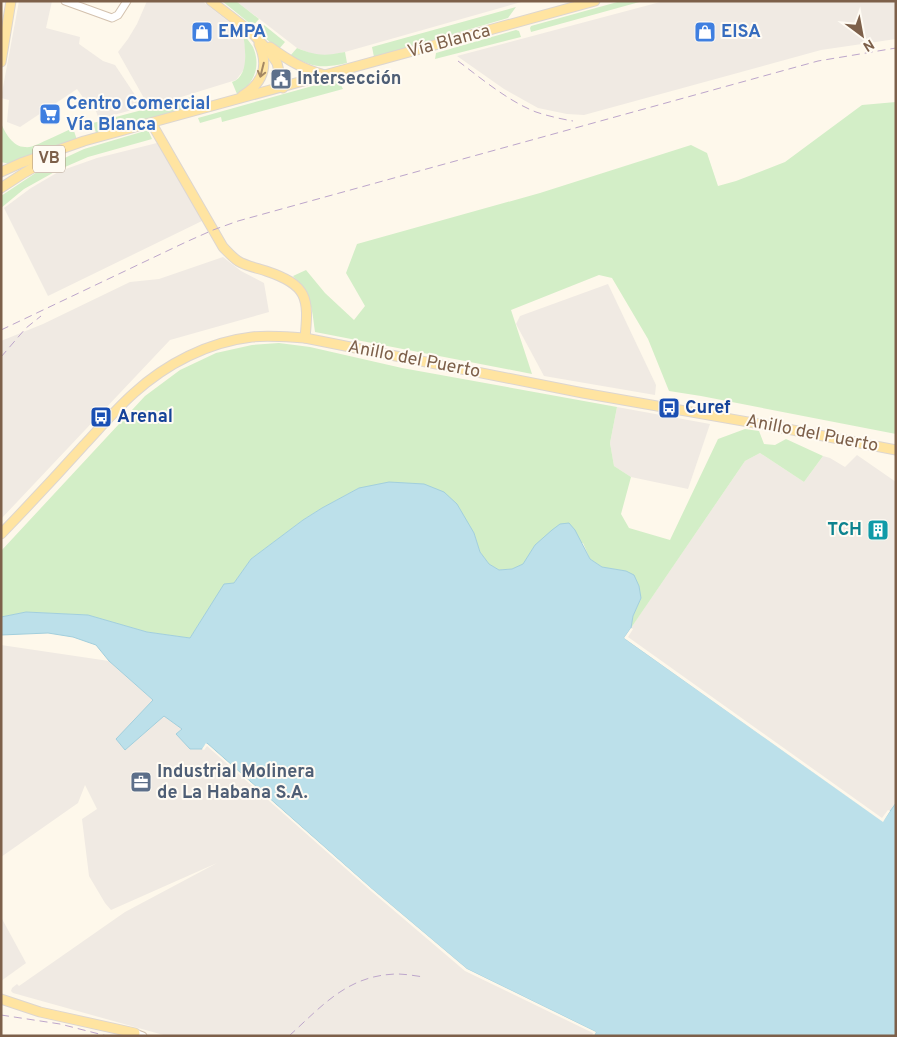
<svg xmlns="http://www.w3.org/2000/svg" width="897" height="1037" viewBox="0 0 897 1037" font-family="Overpass,sans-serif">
<rect width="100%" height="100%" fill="#fef8eb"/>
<g fill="#f0eae3">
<path d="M19,1H52L46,28L80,37L79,44L103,61L115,65L143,107L99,119L92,101L87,103L77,89L20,127L7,122L9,100L1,98Z"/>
<path d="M147,1H202L243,33L245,47V68L236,80L149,107L118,52L128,39L137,24Z"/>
<path d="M236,1H525L345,52L331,55H315L297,48Z"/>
<path d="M664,1H896V39L821,50L584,115L567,114L538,108L504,89L457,56Z"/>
<path d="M161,142L204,220L48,296L4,208L31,188L60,171L97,158Z"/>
<path d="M223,257L241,271L264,283L269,312L170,340L1,519V341L43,324L130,282L159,279Z"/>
<path d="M608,284L656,385L655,395L544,376L516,324L520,316Z"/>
<path d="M617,407L710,424L688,489L631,477L614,466L610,443Z"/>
<path d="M760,453L804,482L823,456L830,458L845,467L857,455L896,482V803L883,822L624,638L745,461Z"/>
<path d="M1,645L109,661L153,700L117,739L125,750L164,715L182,729L176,734L206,743L372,889L596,1032L594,1036H167L13,993L11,991L12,988L17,984L19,986L125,912L217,863L111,910L105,903L89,876L82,819L97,809L85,785L78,803L1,857Z"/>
<path d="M1,917L26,963L1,981Z"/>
</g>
<g fill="#d3eec7">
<path d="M222,1H236L259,19L253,26Z"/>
<path d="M621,1H643L531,32L530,28L531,26Z"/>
<path d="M516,7L508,18L374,57L372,47Z"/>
<path d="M264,25L285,42L279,49L257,32Z"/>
<path d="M516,30L519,31L521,37L435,59L436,53Z"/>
<path d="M243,33C246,38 250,42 253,47C261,65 255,84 237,94L232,82C250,76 245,48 243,33Z"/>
<path d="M297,48C317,56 324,56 345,52L347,63C320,69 314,67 290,56Z"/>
<path d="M334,80L340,83L343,89L222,122L221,117L200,123L198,118Z"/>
<path d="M195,96L197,105L96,133L93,123Z"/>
<path d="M896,102V434L701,396L669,391L648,339L612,278L599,275L511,310L532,374L315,332C312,306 311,296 293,276L306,270L325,293L354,320L365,306L346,273L357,244L540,193L691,145L707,153L718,186L736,181L785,162L862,105Z"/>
<path d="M1,123C5,133 13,147 25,147C32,148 40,143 47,140C56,136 64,132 73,128L77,140L10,164L1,162Z"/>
<path d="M148,130L152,139L88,157L58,170L24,189L1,208V196L43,168L84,149Z"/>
<path d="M279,343L310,347L402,368L617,407L610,443L614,466L631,477L621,514L629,528L670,540L718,439L745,429L759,431L764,444L775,445L786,439L823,456L804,482L760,453L745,461L631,628L633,616L641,598L626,571L602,567L590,559L583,543L535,545L524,564L512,569L499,570L489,564L480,552L474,533L359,488L322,508L303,520L251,559L234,583L224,585L190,638L147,632L87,615L26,612L1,617V551L145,396L180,370L216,353L252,345Z"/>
</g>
<path fill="#bce0ea" stroke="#a2cfdd" d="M389,482L424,484L444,492L457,504L474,533L480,552L489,564L499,570L512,569L523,564L535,545L552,530L560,524L569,523L575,530L590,559L602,567L626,571L634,575L639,586L641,598L633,616L631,628L624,638L883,821L896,803V1036H594L596,1032L467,969L372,889L207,743L202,749H190L176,734L182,729L164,716L125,750L116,739L153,700L109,661L96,645L73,637L48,633L1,635V617L26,612L88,615L147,632L190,638L224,584L234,583L251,559L303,520L322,508L359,488Z"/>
<g fill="#fef8eb">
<path d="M631,628L633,629L628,637L882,818L888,810L890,811L883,822L624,638Z"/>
<path d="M206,743L372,889L467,969L596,1032L594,1036H592L593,1033L465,971L371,891L207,746L204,750L202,749Z"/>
</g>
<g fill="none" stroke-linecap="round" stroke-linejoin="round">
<g stroke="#d3c1ae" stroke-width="9">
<g id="minor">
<path d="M65,1L112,18L118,15L127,1"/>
<path d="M135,1033L143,1036"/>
</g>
</g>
<g stroke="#ddd6d0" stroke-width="11">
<g id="major">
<path d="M211,1L250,31L269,51L277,63L283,88"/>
<path d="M270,47C288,60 302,69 325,75"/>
<path d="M1,62L11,1"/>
<path d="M242,96C263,83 269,66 259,44"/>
<path d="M152,124L223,247C228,252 232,257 238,261C246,266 257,268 266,271C308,285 309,298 305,338"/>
<path d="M1,172L21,163L84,141L595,1"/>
<path d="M1,188L24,173L54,156"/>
<path d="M1,534C29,505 57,475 84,445C100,428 116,409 134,393C166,364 208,342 252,337C269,335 287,337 305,338L583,393L777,427L896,450"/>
<path d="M1,999L40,1012L135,1033L134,1036"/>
</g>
</g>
<use href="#minor" stroke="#fff" stroke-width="7"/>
<use href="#major" stroke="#ffe4a1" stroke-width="9"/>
<g stroke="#bda6cb" stroke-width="1" stroke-dasharray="8 5" stroke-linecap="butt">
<path d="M458,61C482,79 508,101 536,112C548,116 561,119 573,121"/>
<path d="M1,330L186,242L213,230L238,221L818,61L896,48"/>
<path d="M1,357L26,328L41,316"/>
<path d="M1,1015L60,1024L107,1036"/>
<path d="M289,1036C323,1005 348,975 397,974C406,974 416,976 424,977"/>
</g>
</g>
<defs><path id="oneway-shaft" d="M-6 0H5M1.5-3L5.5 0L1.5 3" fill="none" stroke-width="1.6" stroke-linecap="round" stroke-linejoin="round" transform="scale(1.25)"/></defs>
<use stroke="#a48864" href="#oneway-shaft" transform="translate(262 70) rotate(104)"/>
<defs>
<g id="shop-square" transform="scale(1.125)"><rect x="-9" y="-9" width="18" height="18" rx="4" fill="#3f7fe0" stroke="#fffbf3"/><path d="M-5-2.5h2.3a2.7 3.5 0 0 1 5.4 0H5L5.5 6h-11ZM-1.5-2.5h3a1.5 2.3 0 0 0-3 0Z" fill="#fff"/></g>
<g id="civic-square" transform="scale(1.125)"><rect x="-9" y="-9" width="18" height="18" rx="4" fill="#5c6f8a" stroke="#fffbf3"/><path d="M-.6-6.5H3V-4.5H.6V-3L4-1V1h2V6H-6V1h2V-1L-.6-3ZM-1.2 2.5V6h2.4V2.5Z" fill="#fff"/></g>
<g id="supermarket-square" transform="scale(1.125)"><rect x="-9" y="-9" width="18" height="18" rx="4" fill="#3f7fe0" stroke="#fffbf3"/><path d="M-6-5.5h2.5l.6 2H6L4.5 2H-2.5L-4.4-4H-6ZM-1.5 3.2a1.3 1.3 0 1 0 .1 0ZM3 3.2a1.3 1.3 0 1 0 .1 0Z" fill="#fff"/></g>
<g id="bus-square" transform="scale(1.125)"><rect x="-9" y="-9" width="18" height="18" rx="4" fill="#1a4fb4" stroke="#fffbf3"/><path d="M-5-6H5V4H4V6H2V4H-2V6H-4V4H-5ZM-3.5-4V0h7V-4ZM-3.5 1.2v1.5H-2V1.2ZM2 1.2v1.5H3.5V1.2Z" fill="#fff"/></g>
<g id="building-square" transform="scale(1.125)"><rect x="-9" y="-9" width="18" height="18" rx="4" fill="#0f9aa8" stroke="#fffbf3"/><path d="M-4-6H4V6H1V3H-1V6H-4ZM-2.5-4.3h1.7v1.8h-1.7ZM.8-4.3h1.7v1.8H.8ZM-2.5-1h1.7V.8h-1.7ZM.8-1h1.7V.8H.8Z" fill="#fff"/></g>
<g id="office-square" transform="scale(1.125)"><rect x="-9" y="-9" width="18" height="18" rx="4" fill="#5c6f8a" stroke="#fffbf3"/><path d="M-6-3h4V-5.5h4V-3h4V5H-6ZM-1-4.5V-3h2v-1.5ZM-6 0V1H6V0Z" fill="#fff"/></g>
</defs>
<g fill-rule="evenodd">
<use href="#shop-square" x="202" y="32"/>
<use href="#shop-square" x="705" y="32"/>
<use href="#civic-square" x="281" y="79"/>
<use href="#supermarket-square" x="50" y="114"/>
<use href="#bus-square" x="669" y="408"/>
<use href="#bus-square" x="101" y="417"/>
<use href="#building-square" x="878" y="530"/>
<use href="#office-square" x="141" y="782"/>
</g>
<g text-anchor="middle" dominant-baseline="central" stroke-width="4" stroke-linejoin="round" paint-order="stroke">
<rect fill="#fffbf3" stroke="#a48e7d" stroke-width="1" x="33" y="145.5" width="32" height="27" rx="4"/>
<g font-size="16" font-weight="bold" fill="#7d604a">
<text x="49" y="159">VB</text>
</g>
<g font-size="18" font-weight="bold" fill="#366cbe" stroke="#fffbf3" text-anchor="start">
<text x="218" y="32">EMPA</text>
<text x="721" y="32">EISA</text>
<text x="66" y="104">Centro Comercial<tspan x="66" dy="21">Vía Blanca</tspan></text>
</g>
<g font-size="18" fill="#7d604a" stroke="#fffbf3">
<text transform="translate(449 42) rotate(-15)">Vía Blanca</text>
<text transform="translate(414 360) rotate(11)">Anillo del Puerto</text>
<text transform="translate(812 434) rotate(11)">Anillo del Puerto</text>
</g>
<g font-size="18" font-weight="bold" fill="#4e5e75" stroke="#fffbf3" text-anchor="start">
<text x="297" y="79">Intersección</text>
<text x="157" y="772">Industrial Molinera<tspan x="157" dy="21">de La Habana S.A.</tspan></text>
</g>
<g font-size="18" font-weight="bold" fill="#164399" stroke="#fffbf3" text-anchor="start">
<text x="685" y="408">Curef</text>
<text x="117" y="417">Arenal</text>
</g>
<g font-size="18" font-weight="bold" fill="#0d838f" stroke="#fffbf3" text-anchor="end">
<text x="862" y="530">TCH</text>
</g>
</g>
<rect width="897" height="1037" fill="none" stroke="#7d604a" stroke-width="5"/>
<g transform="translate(862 35) rotate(148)" stroke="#fffbf3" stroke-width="4" paint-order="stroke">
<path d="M0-4L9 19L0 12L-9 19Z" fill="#7d604a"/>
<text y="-8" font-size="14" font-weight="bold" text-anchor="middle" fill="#7d604a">N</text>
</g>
</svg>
